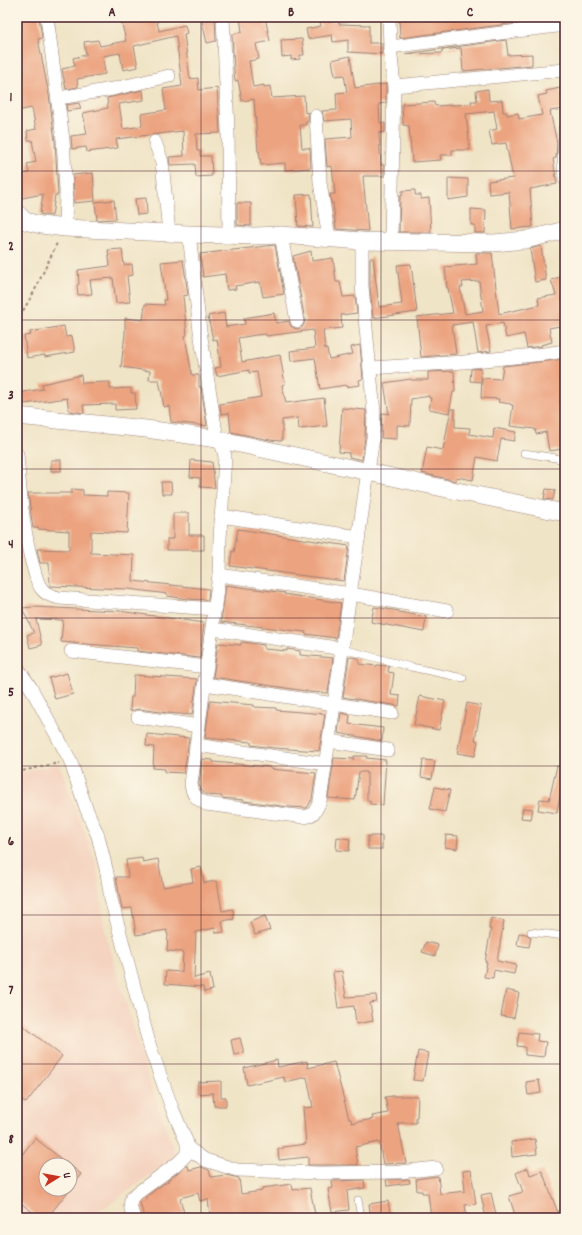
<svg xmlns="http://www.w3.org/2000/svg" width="582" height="1235" viewBox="0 0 582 1235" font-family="Dekko,sans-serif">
<rect width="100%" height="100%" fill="#fcf5e5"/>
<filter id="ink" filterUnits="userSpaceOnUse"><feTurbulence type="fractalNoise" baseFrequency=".025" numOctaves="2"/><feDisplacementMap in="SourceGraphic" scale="8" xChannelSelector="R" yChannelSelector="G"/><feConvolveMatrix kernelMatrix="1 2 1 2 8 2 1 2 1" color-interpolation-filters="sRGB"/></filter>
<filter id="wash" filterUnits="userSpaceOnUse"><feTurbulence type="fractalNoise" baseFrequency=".012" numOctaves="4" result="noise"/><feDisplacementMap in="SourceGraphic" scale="16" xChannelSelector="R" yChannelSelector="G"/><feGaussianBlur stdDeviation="0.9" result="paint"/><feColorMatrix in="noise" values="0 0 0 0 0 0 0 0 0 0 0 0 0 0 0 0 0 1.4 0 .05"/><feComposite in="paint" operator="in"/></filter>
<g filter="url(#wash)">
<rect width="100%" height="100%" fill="#f0e4c6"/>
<path fill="#f4d3c0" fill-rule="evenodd" d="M59,763L97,866L104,927L146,1072L176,1156L110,1204L84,1218H17V774ZM46,1165H70V1189H46Z"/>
<g id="blocks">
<g fill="#eca37f" fill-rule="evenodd">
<path d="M35,17H39L42,38L38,39L49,95L55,141L58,195H55L52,216L40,214L43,194L17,199V176L29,173L27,164L36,162L32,140H28L27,131L36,129L32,108L17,111V68L23,67L19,47L17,48V20Z"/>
<path d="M133,17H156L159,31L185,25L187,33L184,34L190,79L198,78L199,90L217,88L220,133L196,134L197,151H200V156H211L212,176L196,177L195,164L170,165L169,157L184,156L183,131L116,139L118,148L87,152L86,147L72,149L71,136L87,134L83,113L108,108L107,98L143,90L144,100L119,104L123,129L142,126L141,114L166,110L163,89L182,86L176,36L134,46L138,67L123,70L120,53L103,56L105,74L77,79L78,87L66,89L62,69L75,66L73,58L86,55L84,42L98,40L100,46L126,41L121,20Z"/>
<path d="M201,17H215L216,41L207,43Z"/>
<path d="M240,17H265L270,41L256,44L259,59L249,61L253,87L264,85V87L270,86L272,98L304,96L305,113L309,112L308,122H306V125H300L302,148H310L311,168L285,170V163L261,165L259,151H258L254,99L242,101L238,80L235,81L234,70L232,34L242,32Z"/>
<path d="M319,17H329V22L338,21L339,24L369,25V43H382V54L348,52V40L333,42L332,35L308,39L306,29L321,26Z"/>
<path d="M399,17H460V19L482,17L483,19L495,17H500L501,19L511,17H555V18L400,38Z"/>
<path d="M302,39L304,55H300V59L291,60V56L282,57L281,40Z"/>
<path d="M506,40L508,55L532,54V65L463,71L461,48L442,50V53L405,54Z"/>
<path d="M350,56L355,88L386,84V103L379,104L380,123H385V132L379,133L381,165H384V176H363L368,231L336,229L333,203H331L330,194H335L332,166L327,167L325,139L352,137L351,119L324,121L322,111L337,110L336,93L347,92L344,75L335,76L332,60Z"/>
<path d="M560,88L564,109L550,111L557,143L556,158L553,159L557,184L530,189L533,227L512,229L509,192L489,194L488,181L513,178L506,143L492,145L489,131L497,129L494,111L466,114L470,150H452V155H440L441,160L412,162L409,126L403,125L402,104L434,102L435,106L472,104L471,101H477L476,91L488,89L489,101L502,100L503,112H506L507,115L518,113L519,119L542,115L538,96L547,94L546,91Z"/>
<path d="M79,103L81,109L67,111L66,105Z"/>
<path d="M93,173L95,201L74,203L73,175Z"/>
<path d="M448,178L468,179V197L448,200Z"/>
<path d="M415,190V195H421V199L429,198L431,232H399L400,196H402V191Z"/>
<path d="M311,194L313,227L298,226L296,195Z"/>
<path d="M146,198L147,214L137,215L135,199Z"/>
<path d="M114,200L116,219L97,220L95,202Z"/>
<path d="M237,203H251V226L237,225Z"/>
<path d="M471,209L486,210L485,233H475V225H471Z"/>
<path d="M275,245L284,294L263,297L260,282L235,286L236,289L227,290L225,274L203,277L200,254Z"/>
<path d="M541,246L546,280L535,282L530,249Z"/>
<path d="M122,249L124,265L132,264L133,275L127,276L130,302L116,303L113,278L90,280L92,294L78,295L77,285L79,284L78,270L110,266L108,250Z"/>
<path d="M311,251L312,261L333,258L336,282H340L343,297L355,296L357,313L341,315L342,328L323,330L325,349H327L329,359L353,354L351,347L360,345L363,379L359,380L360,385L346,387V385L320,389L315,358L291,361L290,351L315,348L313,330L266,336V334L256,335L238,338L242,362L280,355L285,384L282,385L286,403L324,398L327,426L299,429L298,418L282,420V441L270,440L231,432L229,413L221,414L220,404L261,397L257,372L249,373V370L217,376L215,368L221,367L217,339L213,340L208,316L224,313L226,327L245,324L244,318L274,313L276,323L289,321L291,326L294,328L298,329L302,327L304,324L305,320L293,256Z"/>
<path d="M476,253H492L499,314L539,305L538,298L556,295L551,280L565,275V299H562L565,314V325L549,328L552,342L541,345L542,346L527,348L524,334L506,338L503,323L486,326L491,351L478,353L473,322L452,325L456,354L421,357L417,317L453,313L448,288H447L445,267L477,264ZM479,281L483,311L465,314L460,287H463L462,282Z"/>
<path d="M370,258H373L379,307L402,304L397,265L411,264L417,312L373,318L370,286Z"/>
<path d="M183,260L188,295L183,296L187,335L185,336L192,375H199V387H201L207,426L171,422L169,406L164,407L159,380H149L150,371L121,367L125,334V318L143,320L145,304L165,305L164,300H166L161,262Z"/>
<path d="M64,326L66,337L72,336L75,352L45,357V355L27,358L24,336L31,335L30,332Z"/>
<path d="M565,359V399L560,400L565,425V440H562L563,449L549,451L546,432L536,434L535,429L510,426L513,405H511V404L498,402L499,399L481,398L482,378L501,379L503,366Z"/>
<path d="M481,368V382L470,381L471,369Z"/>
<path d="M454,371L455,392H453L449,413L429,409L431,398H429V396L411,399L410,426L397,425V439L381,438L382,413L389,414L384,383L411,379V380H428V372Z"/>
<path d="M81,375L82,383L110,382V389L131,388V393H135L136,409L115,410V404L83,405L84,413L69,411L67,398L17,405V393L43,389L42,384Z"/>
<path d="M342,408L366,410L365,437L362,460L349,457V453L339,452Z"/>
<path d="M451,409H455V427L470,428L469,434L493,438L494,428L516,432L514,441L501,439L497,461L477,457L473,480L456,477V481L422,473L427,447L443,450Z"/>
<rect x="51" y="460" width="10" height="11"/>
<path d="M191,460L212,462L215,488L200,487V478L190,477Z"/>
<path d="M161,482H171L172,494H162Z"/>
<path d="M72,489L83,490V495L107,496V492L129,493L127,533L91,531V553L134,555L133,581L209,589L208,600L188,599L167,596L168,594L128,589L50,586L49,563H40L37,549L69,550V531L38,529V528H33L28,493H72Z"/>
<path d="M546,489L555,490L553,500L544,499Z"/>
<path d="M173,513H189V535H204V550H167V539H173Z"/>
<path d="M238,529L349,546L344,581L230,566L232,551L234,552Z"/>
<path d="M226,585L285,593L284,594L341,603L336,638L305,634L306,632L221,622Z"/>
<path d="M34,607L119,611L204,623L200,658L137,651V648L61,642L63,620L36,619L42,645L30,648L27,635L34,633L22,608Z"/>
<path d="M374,607L399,611V612L426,617L424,632L371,622Z"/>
<path d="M241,642L264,645V649L287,651V649L300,651V655L333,658L328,693L309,692L306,691L213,677L218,643L241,645Z"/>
<path d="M349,657L359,658V664L377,666V665L389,666L388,672L394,673L391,695L400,696L399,706L343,697Z"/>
<path d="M67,673L73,694L55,699L49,678Z"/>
<path d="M134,675L197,679L192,715L168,713L139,709L130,711L131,697H133Z"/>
<path d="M420,696L445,701L439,730L414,725Z"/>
<path d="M210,701L254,705V707L276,708V710L325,714L319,751L274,748L251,745V742L205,738Z"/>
<path d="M467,703L481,706L475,740L478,741L475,756L457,753Z"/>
<path d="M341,713L350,715L349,724L383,728L382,741L338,733Z"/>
<path d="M147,734L189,738L184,773L165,772V769L153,768L154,747L146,746Z"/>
<path d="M354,756H367L366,758L386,760L383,805L370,804V801H367V772H359L355,800L328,798L334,758L354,759Z"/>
<path d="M202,759L213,760V762L270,767V769L316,773L312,799L307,808L289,807L244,801V800L222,798L221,796L207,795L201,790L199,784Z"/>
<path d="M423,760L435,761L432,779L421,777Z"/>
<path d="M557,766L565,768V790L561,789L557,813L538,810L540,799L549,800Z"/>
<path d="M435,787L450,790L445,812L430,809Z"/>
<path d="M523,808L533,809L531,819L521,818Z"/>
<path d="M446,835L458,836L457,849L445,847Z"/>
<rect x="368" y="836" width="14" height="13"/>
<path d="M337,837L350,839L349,851L336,850Z"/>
<path d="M142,858L143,862L158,859L163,887L193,882L191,869L201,867L204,883L217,881L222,911L233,909L234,919L222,921L224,932L216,933L215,928L196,932L194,978L210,974L213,990L204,992L203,987L165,984L166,971L182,972L183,952L167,951L168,934H167V930L136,935L132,908L122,909L116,877H128L126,860Z"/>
<path d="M265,916L270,930L255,935L250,922Z"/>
<path d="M491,918L504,921L497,961L516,965L514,974L494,970L493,978L484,977L487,962H485L491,929H489Z"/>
<path d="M519,933L526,934L531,937L529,947L517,945Z"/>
<path d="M426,942L438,945L435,956L422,952Z"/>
<path d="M342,971L346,997L376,995L377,1002L370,1003L373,1021L356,1024L354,1006L338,1008L333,972Z"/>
<path d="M506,990L519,993L514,1018L501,1016Z"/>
<path d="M17,1021L62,1056L26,1103L17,1095Z"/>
<path d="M519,1032L538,1034L537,1041L546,1042L544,1057L525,1055V1047L517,1046Z"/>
<path d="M240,1038L244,1053L234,1055L231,1040Z"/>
<path d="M418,1051L428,1053L423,1081L413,1080Z"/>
<path d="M277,1060L278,1067L307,1061L308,1068L334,1062L349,1119H351L352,1123L373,1119L372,1116L388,1113L385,1097L393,1096H418L417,1117H416V1123H398L406,1163L383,1164L379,1142L355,1147L358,1165H308V1157L279,1160L278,1149H283V1147L306,1144L303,1108L313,1107L307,1077L285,1082L284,1077L247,1085L244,1068Z"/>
<path d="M539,1080L541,1093L528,1095L526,1082Z"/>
<path d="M221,1081V1097H226V1106H214L213,1093L198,1094V1082Z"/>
<path d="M35,1138L69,1165H46V1189H70L47,1218H40L17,1200V1161Z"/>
<path d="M535,1139L537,1154L512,1157L511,1142Z"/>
<path d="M70,1165L81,1174L70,1188Z"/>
<path d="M186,1166H188L189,1170L201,1167L209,1170L211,1177L226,1175L239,1178L241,1194L262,1191V1188L292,1184L293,1190L310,1188L315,1215L308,1216L309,1218H228V1214L210,1216L208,1199L200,1201L198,1193L180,1198L184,1213L171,1216L172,1218H144L140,1202L146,1200V1197L163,1184L168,1182V1180Z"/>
<path d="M528,1168L530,1175L542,1171L560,1218H516L509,1196L523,1192L516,1173Z"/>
<path d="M471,1170L476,1204L465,1205L467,1218H431L428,1193H422V1191H417L416,1179L438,1176L440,1194L465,1191L463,1171Z"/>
<path d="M409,1179L410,1183L387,1186L386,1180Z"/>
<path d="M364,1180L365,1188L347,1191L349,1210L332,1212L328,1189L333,1188L332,1181Z"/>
<path d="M491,1193L494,1206L497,1218H486L481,1195Z"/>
<path d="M388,1201L391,1218H371L369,1204Z"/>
</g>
</g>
</g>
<g filter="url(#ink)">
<use href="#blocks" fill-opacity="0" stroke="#9d8278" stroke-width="1"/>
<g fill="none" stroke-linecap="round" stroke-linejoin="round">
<g stroke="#9d8278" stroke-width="8">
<g id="service">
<path d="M524,453L556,458L565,461"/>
<path d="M343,649L411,667L463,678"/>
<path d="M531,932L565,936"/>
<path d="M358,1200L361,1218"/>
</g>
</g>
<g stroke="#9d8278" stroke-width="14">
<g id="minor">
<path d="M47,17L63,140L66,191L65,228"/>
<path d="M223,17L228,131L229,235"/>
<path d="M389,17L390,47L394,86L391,240"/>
<path d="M390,47L565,25"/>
<path d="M394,86L565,70"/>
<path d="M59,98L113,89L169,76"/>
<path d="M316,116L320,182L329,239"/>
<path d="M565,129L564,166L565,179"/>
<path d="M155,142L162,162L169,233"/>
<path d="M189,234L200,331L217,439L222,446L225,456L220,539L219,575L191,784C192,795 197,799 206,804L304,817C314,816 316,810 320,801L368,471L373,438L374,413L362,286V241"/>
<path d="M281,235L297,321"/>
<path d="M371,368L464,362L544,354L565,351"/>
<path d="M17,454C20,493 23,533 34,570C36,576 37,583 41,588C45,594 51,596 59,598L215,609"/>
<path d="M221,516L359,537"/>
<path d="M219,575L351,594L447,611"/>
<path d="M213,629L343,649"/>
<path d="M71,651L207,667"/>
<path d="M17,667L31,688L70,760L86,808L98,836L107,873L111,899L150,1047L172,1108L187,1143V1154L178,1163L132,1197C129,1205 131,1210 134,1218"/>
<path d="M205,684L392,713"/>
<path d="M138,717L199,726"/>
<path d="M329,741L388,750"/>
<path d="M196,745L326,764"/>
<path d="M188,1148L205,1160L237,1170L320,1173L400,1172L436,1168"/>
</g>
</g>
<g stroke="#9d8278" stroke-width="18">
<g id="tertiary">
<path d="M17,213L25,221L41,225L65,228L189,234L254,236L281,235L362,241L494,243L525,240L565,230"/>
<path d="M17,416L146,429L217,439L452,490L565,513"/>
</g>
</g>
<g stroke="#9d8278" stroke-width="2" stroke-dasharray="3 3" stroke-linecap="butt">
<path d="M17,321L34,292L58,241"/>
<path d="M17,772L59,763"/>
</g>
<use href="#service" stroke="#fff" stroke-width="7"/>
<use href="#minor" stroke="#fff" stroke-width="13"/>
<use href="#tertiary" stroke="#fff" stroke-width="17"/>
</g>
</g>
<path fill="none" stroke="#4a1f2b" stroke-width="1" stroke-opacity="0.55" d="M201,17V1218M381,17V1218M17,171H565M17,320H565M17,469H565M17,618H565M17,766H565M17,915H565M17,1064H565"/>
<rect width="582" height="1235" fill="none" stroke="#fcf5e5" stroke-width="44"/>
<g transform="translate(58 1177) rotate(79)"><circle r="19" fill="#fcf5e5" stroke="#b59f9b"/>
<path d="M0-3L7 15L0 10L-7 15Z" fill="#c8321e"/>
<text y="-6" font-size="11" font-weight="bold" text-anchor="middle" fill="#4a1f2b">U</text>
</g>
<rect x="22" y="22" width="538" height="1191" fill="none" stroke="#4a1f2b" stroke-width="1.5"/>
<g font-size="13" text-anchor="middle" font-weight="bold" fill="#4a1f2b">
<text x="112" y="16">A</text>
<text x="291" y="16">B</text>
<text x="470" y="16">C</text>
<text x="11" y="101">1</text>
<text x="11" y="250">2</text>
<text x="11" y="399">3</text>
<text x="11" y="548">4</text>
<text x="11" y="696">5</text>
<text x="11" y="845">6</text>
<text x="11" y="994">7</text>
<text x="11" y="1143">8</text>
</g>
</svg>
